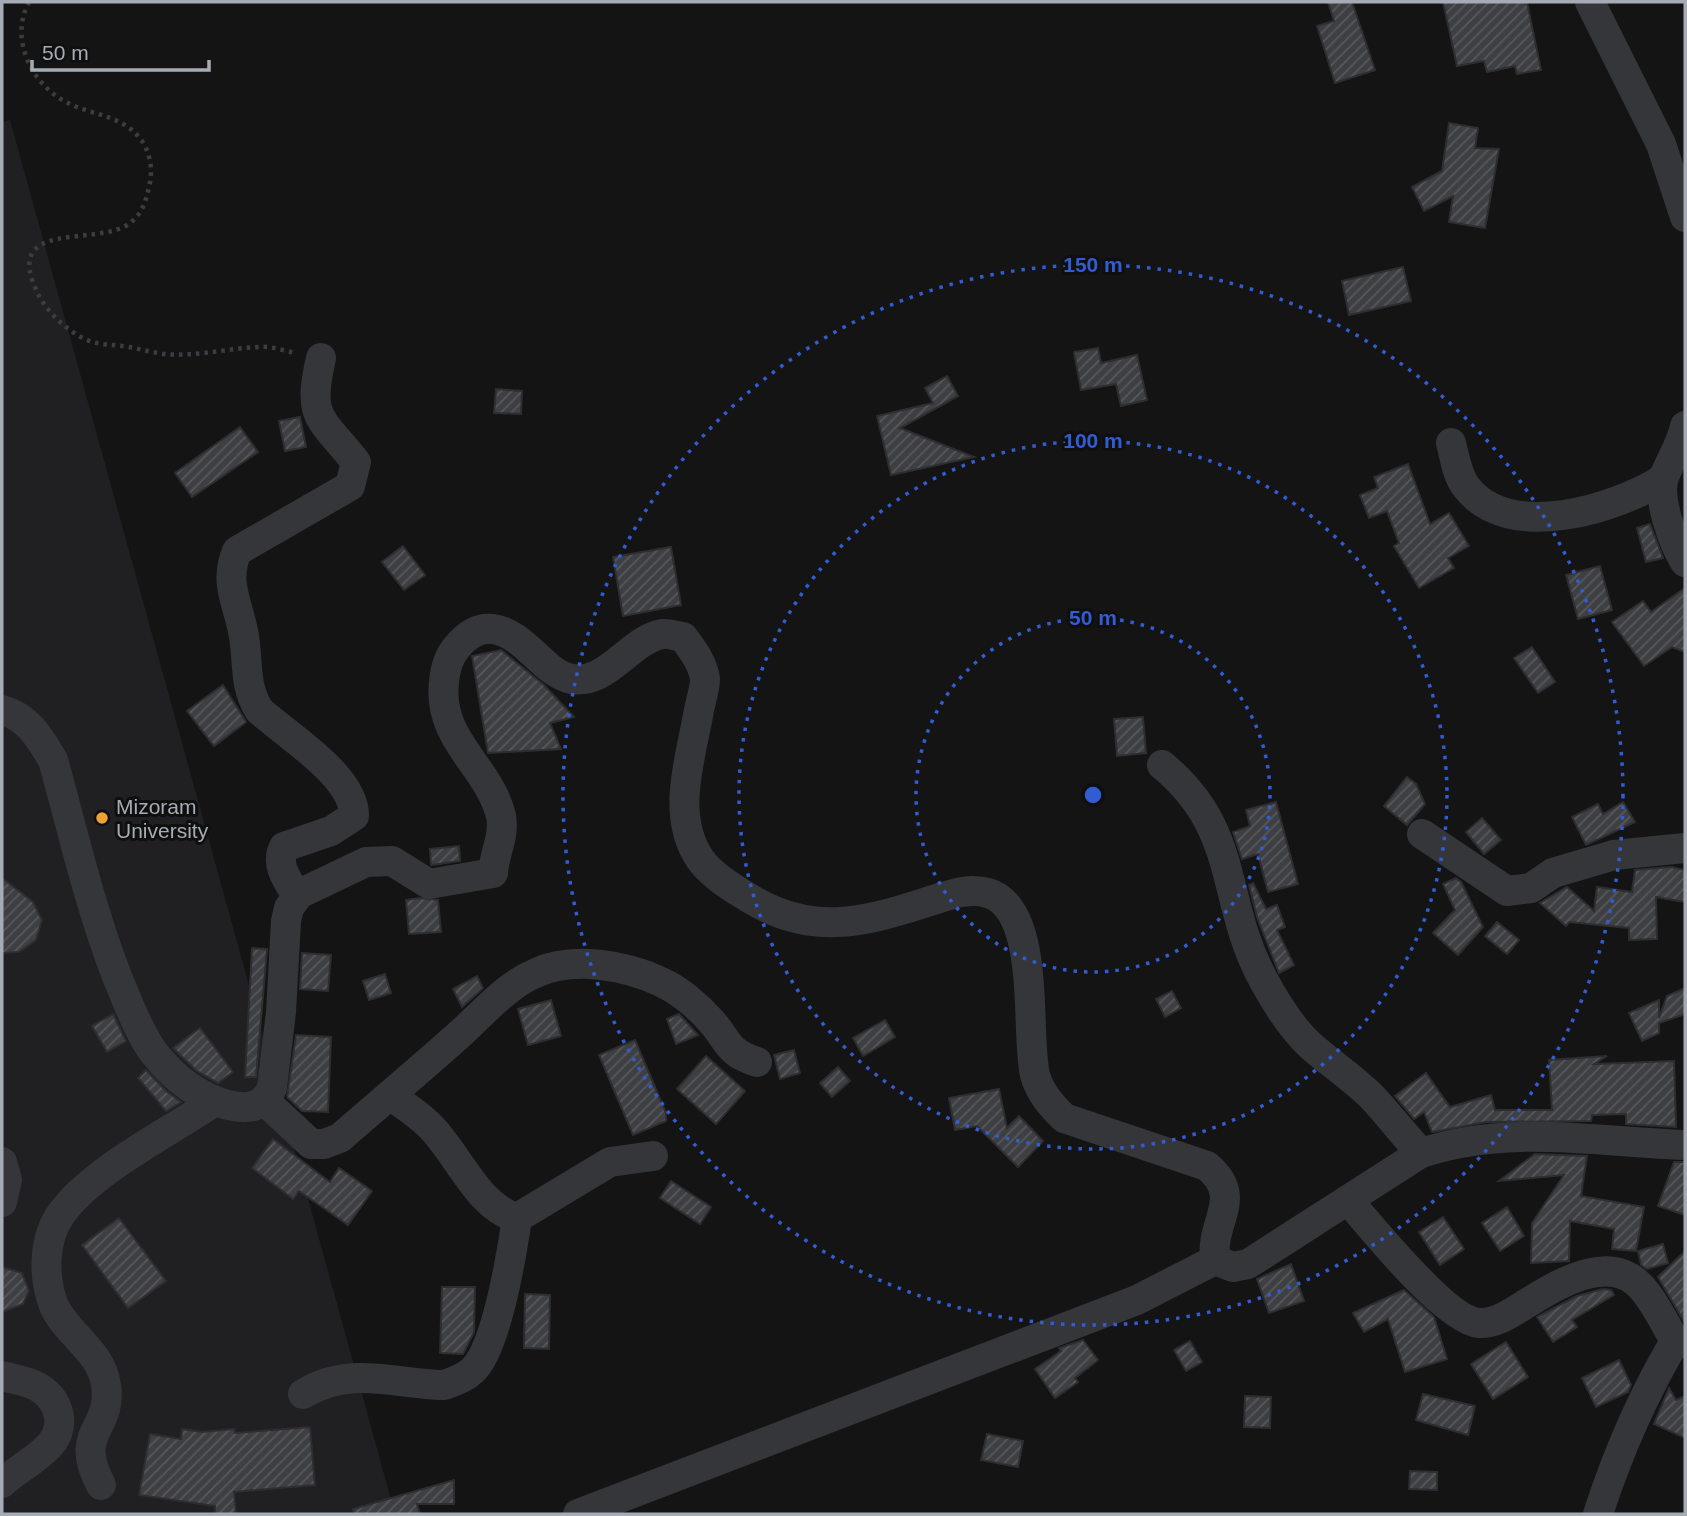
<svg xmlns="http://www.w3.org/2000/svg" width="1687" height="1516" viewBox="0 0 1687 1516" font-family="Arial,sans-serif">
<defs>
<pattern id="building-hatch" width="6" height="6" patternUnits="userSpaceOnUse" patternTransform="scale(1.75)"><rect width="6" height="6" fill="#3e3f42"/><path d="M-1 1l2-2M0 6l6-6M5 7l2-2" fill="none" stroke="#57585b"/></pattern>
</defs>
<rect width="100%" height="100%" fill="#141415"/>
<path fill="#202022" d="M10,120L395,1514H2V122Z"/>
<g fill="url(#building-hatch)" stroke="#2e2e31" stroke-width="2">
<path d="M1328,2H1352L1375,70L1335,83L1317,26L1334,21Z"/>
<path d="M1443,2H1527L1541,70L1517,74L1515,66L1487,72L1484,61L1457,66Z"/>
<path d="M1449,123L1478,128L1475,148L1499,149L1485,228L1449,222L1453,196L1424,211L1412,187L1442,171Z"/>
<path d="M1403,267L1411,301L1349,315L1342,281Z"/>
<path d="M1098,348L1101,363L1137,355L1147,400L1121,406L1116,384L1081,390L1074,352Z"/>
<path d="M947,376L958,396L900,428L974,457L891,475L877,416L933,403L925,388Z"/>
<path d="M496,389L522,391L521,414L494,413Z"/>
<path d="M300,417L306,447L285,451L279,421Z"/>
<path d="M240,427L258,452L192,497L175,473Z"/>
<path d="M1408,464L1430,524L1449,513L1469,546L1448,558L1454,568L1419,588L1394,546L1399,543L1387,511L1369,518L1360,495L1378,488L1374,477Z"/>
<path d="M1650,524L1663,558L1646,562L1637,528Z"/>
<path d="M403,546L425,575L404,590L382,562Z"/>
<path d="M671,547L681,605L623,616L613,557Z"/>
<path d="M1600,566L1612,610L1578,619L1566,575Z"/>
<path d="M1685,588V652L1672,647L1644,666L1612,622L1643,601L1651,612Z"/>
<path d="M1532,647L1555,682L1538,693L1514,658Z"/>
<path d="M501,650L544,685L574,717L550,723L561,749L488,753L472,656Z"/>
<path d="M223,685L246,722L214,746L187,711Z"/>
<path d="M1143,717L1146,753L1117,756L1114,719Z"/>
<path d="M1407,777L1416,784L1425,804L1407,825L1384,806Z"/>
<path d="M1276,802L1298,884L1268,892L1258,854L1242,859L1233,832L1250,826L1246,810Z"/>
<path d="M1623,802L1635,822L1586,845L1572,817L1598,804L1603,814Z"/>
<path d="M1482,818L1501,840L1484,854L1466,832Z"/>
<path d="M459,846L460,861L431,865L430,849Z"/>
<path d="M1671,867L1685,870V902L1656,897L1657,939L1629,940V928L1569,922L1566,926L1540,903L1567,887L1594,911L1597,887L1632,892L1635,870Z"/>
<path d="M2,878L33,902L42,920L36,940L19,952L2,953Z"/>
<path d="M1456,878L1461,882L1483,927L1458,955L1433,933L1455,910L1443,884Z"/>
<path d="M1253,883L1266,909L1277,905L1285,927L1277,930L1294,965L1279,973L1257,917L1249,885Z"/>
<path d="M419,898L438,900L441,932L409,934L406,900Z"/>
<path d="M1497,922L1519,940L1507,954L1485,936Z"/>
<path d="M252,948L267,949L256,1077H245Z"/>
<path d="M302,953L331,955L328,991L300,989Z"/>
<path d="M385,974L391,993L369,1000L363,981Z"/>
<path d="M477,976L483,988L462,1007L453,989Z"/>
<path d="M1685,988V1014L1659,1023V1033L1642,1041L1629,1013L1659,1000V1018L1667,996Z"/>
<path d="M1172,991L1181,1008L1165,1017L1156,999Z"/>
<path d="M551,1000L561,1036L528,1045L518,1009Z"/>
<path d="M113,1014L126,1041L107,1052L92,1026Z"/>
<path d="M679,1014L698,1035L676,1044L667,1019Z"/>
<path d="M885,1020L895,1037L863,1056L853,1038Z"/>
<path d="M200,1028L233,1072L218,1083L197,1071L173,1048Z"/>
<path d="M296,1035L331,1037L328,1112L302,1111L287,1097Z"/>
<path d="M635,1040L666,1113V1121L633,1135L599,1055Z"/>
<path d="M794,1050L800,1073L780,1079L774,1055Z"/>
<path d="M706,1056L745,1091L716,1124L677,1089Z"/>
<path d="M1607,1056L1594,1064L1674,1061L1676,1127L1626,1124V1114L1592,1115L1591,1121L1486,1122L1432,1132L1424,1112L1414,1119L1395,1096L1426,1073L1450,1107L1491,1095L1495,1110H1552L1549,1060Z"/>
<path d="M838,1067L850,1081L832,1097L820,1083Z"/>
<path d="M146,1070L166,1091L181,1102L166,1111L138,1078Z"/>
<path d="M999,1089L1007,1128L1019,1116L1043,1141L1018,1167L977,1126L955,1130L949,1098Z"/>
<path d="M273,1139L330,1182L339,1168L372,1191L348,1225L299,1191L293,1199L252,1168Z"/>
<path d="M1535,1154L1587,1156L1581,1196L1644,1207L1636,1251L1612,1249L1614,1229L1570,1221L1569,1261L1531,1263L1532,1223L1564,1175L1499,1181Z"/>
<path d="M1674,1162H1685V1215L1658,1206Z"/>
<path d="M671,1181L711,1207L700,1224L660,1198Z"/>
<path d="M1507,1207L1524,1236L1500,1251L1482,1223Z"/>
<path d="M1443,1217L1464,1249L1440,1265L1419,1232Z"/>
<path d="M119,1218L166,1281L128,1308L82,1245Z"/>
<path d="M1663,1244L1668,1263L1647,1269L1641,1265L1638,1251Z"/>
<path d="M1685,1251V1323L1658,1277Z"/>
<path d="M1291,1264L1304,1301L1269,1313L1257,1279Z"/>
<path d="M2,1267L22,1273L29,1291L23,1304L2,1312Z"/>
<path d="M442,1287H475L474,1332L463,1354L440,1353Z"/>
<path d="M1603,1289L1611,1290L1614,1295L1572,1320L1577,1327L1553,1342L1537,1317L1577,1296Z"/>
<path d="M1404,1290L1434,1317L1447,1359L1405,1372L1388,1319L1364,1332L1353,1313Z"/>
<path d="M525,1294L550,1295L549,1349L524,1348Z"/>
<path d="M1083,1340L1098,1360L1075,1378L1078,1382L1055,1398L1035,1369L1061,1351L1059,1348Z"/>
<path d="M1190,1341L1202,1362L1186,1371L1174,1350Z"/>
<path d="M1506,1342L1528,1377L1493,1399L1471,1364Z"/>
<path d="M1619,1360L1631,1385L1628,1392L1596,1407L1582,1378Z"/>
<path d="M1669,1388L1676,1400L1685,1396V1438L1654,1424Z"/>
<path d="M1423,1394L1475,1406L1468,1435L1416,1420Z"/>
<path d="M1245,1396L1271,1397L1270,1428L1244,1427Z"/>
<path d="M310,1427L315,1485L234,1492L236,1514H215V1506L139,1495L150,1434L181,1439L182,1429L202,1432L234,1429L235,1433Z"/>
<path d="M987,1434L1023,1441L1018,1467L981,1460Z"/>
<path d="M1410,1471L1437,1472V1490L1409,1489Z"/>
<path d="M454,1480V1504H417L420,1514H354L353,1509Z"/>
</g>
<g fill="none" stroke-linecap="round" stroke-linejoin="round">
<path stroke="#3b3d41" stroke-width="4.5" stroke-dasharray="3.5 5" stroke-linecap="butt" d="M29,2C10,37 29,81 64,101C91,116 123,114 142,141C151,155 153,171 149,187C146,201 142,214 130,223C98,248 0,217 38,294C48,313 67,331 87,340C101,346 114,344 129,347C141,349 153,353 165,354C196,357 229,348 260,347C272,346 285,351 296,353"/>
<g stroke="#35363a" stroke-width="30">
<path d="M1590,2L1661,144L1685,217"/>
<path d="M1685,426C1681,445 1671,459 1664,477C1657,498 1673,543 1685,562"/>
<path d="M1451,443C1455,458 1457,476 1467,488C1510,542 1616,509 1663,479"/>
<path d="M2,710C28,717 40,738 53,760C75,839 93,921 125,996C133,1015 142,1037 154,1053C173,1077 198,1097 228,1105C248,1110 263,1108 272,1088L281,1012L286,921L289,908L299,894L366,862L392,861L429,884L493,873C494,854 505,836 501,816C489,766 437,740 444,682C445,670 449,656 457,647C466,636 477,627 493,629C525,634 541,670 568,678C605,689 629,640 662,634C668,633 676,636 683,637C692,649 703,663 705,679C705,688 701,700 699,710C691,758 670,814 700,859C711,875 733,888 749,898C811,936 862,923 927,902C947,896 967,887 988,893C1042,909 1025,1032 1035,1075C1040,1093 1051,1105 1064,1118L1207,1166C1245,1198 1210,1220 1215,1260L1233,1267L1248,1264L1421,1153C1509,1124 1596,1142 1685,1145"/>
<path d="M1162,765C1242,831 1219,899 1264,981C1276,1003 1292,1029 1311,1046C1330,1063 1353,1078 1372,1097C1389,1115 1404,1135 1421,1153"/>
<path d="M1422,834L1507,891L1531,888L1553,873L1614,855L1685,848"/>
<path d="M297,896C287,880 275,864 284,847L331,831L354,816C355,776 286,735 259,710C243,684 249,659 243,631C237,601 224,582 237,551L350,486L356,462C320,417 307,419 321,358"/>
<path d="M390,1095C402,1104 417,1113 429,1125C458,1153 477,1207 517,1218L610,1162L653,1156"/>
<path d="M265,1101L311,1144H324L340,1138C380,1103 421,1069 461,1033C484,1012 507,985 536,973C572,956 626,965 661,982C679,990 698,1006 711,1021C730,1042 726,1052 757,1062"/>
<path d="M2,1162L7,1180L2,1202"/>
<path d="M1348,1200C1371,1227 1447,1321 1479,1323C1496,1324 1511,1313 1524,1305C1560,1283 1614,1248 1647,1294C1658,1309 1666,1325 1675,1341L1685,1343"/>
<path d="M2,1376C13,1379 28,1381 38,1387C60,1400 67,1427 49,1446C36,1460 16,1470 2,1483"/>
<path d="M303,1394C350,1365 393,1384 444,1385C455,1381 465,1378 473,1370C497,1347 512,1252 517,1218"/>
<path d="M101,1485C72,1431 113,1430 106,1385C101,1350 67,1335 54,1306C43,1278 43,1239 61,1214C92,1170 170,1132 215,1101"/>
<path d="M578,1514L1137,1300L1215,1260"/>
<path d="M1598,1514C1618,1452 1642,1397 1675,1341"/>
</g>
</g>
<g fill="none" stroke="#325cd3" stroke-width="3.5" stroke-dasharray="3.5 7">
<circle cx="1093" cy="795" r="177"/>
<circle cx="1093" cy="795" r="354"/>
<circle cx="1093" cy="795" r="530"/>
</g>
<circle fill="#eda134" stroke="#0f0f10" stroke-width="2.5" cx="102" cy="818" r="7"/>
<g text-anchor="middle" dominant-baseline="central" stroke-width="6" stroke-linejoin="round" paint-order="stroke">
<g font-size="21" fill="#a6acb5" stroke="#0f0f10" text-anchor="start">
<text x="116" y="806">Mizoram<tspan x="116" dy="24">University</tspan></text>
</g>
</g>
<circle cx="1093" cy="795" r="10" fill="#325cd3" stroke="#0f0f10" stroke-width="3.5"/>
<g font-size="21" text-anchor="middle" font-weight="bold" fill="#325cd3" stroke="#0f0f10" stroke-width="6" stroke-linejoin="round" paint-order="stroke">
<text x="1093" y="272">150 m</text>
<text x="1093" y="448">100 m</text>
<text x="1093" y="625">50 m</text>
</g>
<rect width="1687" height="1516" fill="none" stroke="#a6acb5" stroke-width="7"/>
<path d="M32 60v10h177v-10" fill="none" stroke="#a6acb5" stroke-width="3.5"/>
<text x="42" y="60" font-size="21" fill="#a6acb5" stroke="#0f0f10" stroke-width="5" paint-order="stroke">50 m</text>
</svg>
